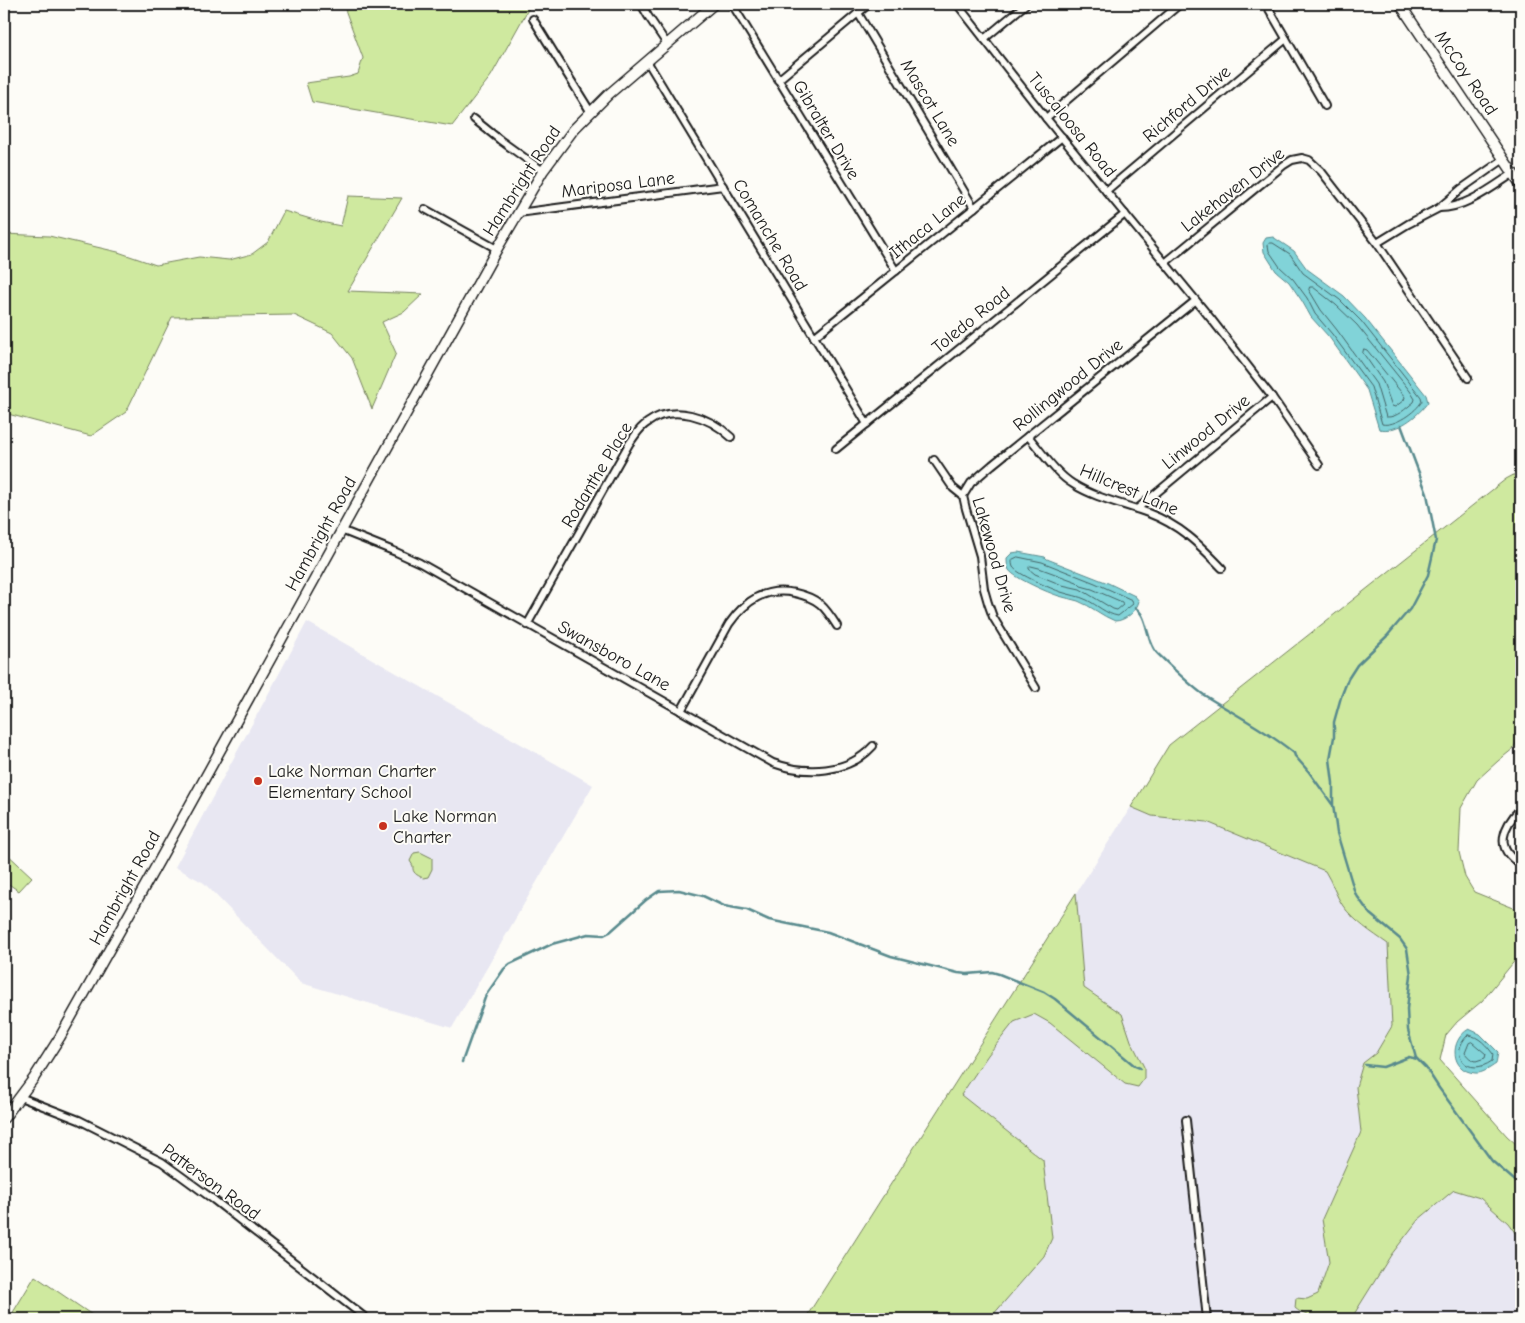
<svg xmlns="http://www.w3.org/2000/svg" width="1525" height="1323" viewBox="0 0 1525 1323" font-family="'Comic Neue',sans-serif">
<rect width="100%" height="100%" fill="#fdfcf7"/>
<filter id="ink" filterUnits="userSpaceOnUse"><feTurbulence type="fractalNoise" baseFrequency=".02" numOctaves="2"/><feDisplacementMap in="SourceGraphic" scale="10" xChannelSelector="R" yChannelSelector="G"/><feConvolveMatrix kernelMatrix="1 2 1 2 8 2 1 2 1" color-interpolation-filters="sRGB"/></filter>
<g filter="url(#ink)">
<g fill="#e8e7f2">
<path d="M307,622L593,785L452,1028L301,983L204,883L175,867Z"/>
<path d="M1131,807L1152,816L1207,822L1325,871L1332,881L1342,904L1359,924L1388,944L1392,1026L1376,1053L1363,1063L1356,1087L1361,1132L1322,1219L1329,1262L1318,1294L1307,1299L1296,1298L1295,1308L1301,1313L1302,1319H993L961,1095L988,1055L1014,1022L1034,1014L1143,1067L1131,1041L1122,1014L1084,988L1076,893Z"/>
<path d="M1454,1190L1480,1198L1508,1223L1521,1241V1319H1351L1391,1255L1418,1220Z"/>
</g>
<g fill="#cfe99f" stroke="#76825e">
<path d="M343,4H531L491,76L452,126L312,102L306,83L349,77L358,74L363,58Z"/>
<path d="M348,196L402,198L348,291L423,294L404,312L382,322L396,353L372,409L352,358L332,333L294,315L172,317L126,412L91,436L4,413V234L49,236L118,252L156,265L199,257L229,260L252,254L268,242L284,211L321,222L341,226Z"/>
<path d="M1521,471V730L1514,748L1498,761L1477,780L1461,808L1459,852L1465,877L1474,892L1521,911V953L1482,1001L1457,1022L1446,1035L1440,1060L1507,1136L1516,1144L1521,1145V1241L1508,1223L1480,1198L1454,1190L1418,1220L1391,1255L1351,1319C1333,1319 1309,1321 1295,1308L1296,1298L1307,1299L1318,1294L1329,1262L1322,1219L1361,1132L1356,1087L1363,1063L1376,1053L1392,1026L1388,944C1371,932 1355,922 1343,906C1336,896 1332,882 1325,871L1207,822L1152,816L1131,807L1169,745L1506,479Z"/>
<path d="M4,851L32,877L19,891L4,881Z"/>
<path d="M420,852L432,858V869L428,877L423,878C417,875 412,873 413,866L410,861L414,853Z"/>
<path d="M1076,893L1084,988L1122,1014L1131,1041L1144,1067V1079L1138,1087L1125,1084L1050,1023L1034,1014L1014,1022L988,1055L961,1095L1043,1160L1052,1238L1044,1256L992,1316L993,1319H805Z"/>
<path d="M35,1276L98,1319H9Z"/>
</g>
<g fill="#81d3d8" stroke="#598a8d">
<path d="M1273,237L1294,251L1307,269L1344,296L1365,318L1426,395L1428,402C1418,416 1397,433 1379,429L1367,390L1329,337L1311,317L1302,301L1289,282L1276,271L1264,252L1263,243L1266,238Z"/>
<path d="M1018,552L1045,557L1047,559L1108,583L1135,596L1139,601C1137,611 1125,621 1115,621C1102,616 1091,606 1078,601C1072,599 1065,598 1059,596C1049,593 1014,578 1009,570C1007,566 1007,562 1007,558L1012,553Z"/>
<path d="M1469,1029L1480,1034L1498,1052L1496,1064C1490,1068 1482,1074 1475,1073C1450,1071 1449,1040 1469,1029Z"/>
</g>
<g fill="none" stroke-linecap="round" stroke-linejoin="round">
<g stroke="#446567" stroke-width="1">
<path d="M1270,243H1273L1290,254L1303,273L1340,300L1361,321L1421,397L1422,401C1416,412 1394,427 1382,424L1371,387L1332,334L1315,314L1307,298L1293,279L1280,267L1269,251L1268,245Z"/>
<path d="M1310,287H1313L1336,305L1357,325L1410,391L1415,399L1414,402C1406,408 1397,418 1386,417L1376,384L1337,330L1321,310L1309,290Z"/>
<path d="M1364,349L1367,350L1405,397L1404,400L1395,407L1392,406L1383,382L1363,353Z"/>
<path d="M1018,557L1042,562L1095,583L1132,600L1133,604L1118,616C1106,614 1097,605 1087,600C1079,596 1070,595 1061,592C1052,589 1017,574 1013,567C1012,564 1012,563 1012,560Z"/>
<path d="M1031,566L1039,568L1077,582L1081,586L1092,589L1122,602L1123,605L1117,610L1113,609L1080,589L1062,585L1035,574L1029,569V567Z"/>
<path d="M1468,1035C1479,1036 1487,1046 1493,1054L1492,1061C1468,1078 1447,1055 1468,1035Z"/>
<path d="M1472,1042L1486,1054L1485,1058L1476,1061C1471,1060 1468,1057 1465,1053L1469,1043Z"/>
</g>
<g stroke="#598a8d" stroke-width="2.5">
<path d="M1401,425L1427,494L1436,540L1428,575L1410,609L1387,636L1357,665L1348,679L1341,697L1334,722V737L1330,759L1333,783V805L1337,833L1355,893L1370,914L1400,939L1407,949L1411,975L1407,1009L1408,1030L1416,1058L1426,1068L1439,1088L1492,1161L1521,1186"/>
<path d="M1135,608C1148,614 1146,643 1158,654C1173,668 1187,683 1204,695C1234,714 1266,730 1294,753L1295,756L1309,772L1332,804"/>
<path d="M462,1062L486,995L504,969L510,964L552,944L588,934L604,935L610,932L646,900L659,891L679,890L703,896L724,906L747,910L769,920L828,932L891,956L958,973L967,974L992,972L999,974L1044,992L1055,999L1135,1066L1140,1068"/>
<path d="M1365,1065L1383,1067L1409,1057L1417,1059"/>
</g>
<g stroke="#1c1c1c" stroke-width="10">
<g id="street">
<path d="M641,4L648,16L667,44"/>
<path d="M732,4L896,271"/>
<path d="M957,4L1046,118L1212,320L1272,397L1319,465"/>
<path d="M1266,4L1325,106"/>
<path d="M858,13L974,208"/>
<path d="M533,19L590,111"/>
<path d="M984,39L1026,4"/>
<path d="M647,61L867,424"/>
<path d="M778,80L869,4"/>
<path d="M1046,118L1180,4"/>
<path d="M474,119L500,140L543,171"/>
<path d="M1106,191L1286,39"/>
<path d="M1439,208C1466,208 1491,188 1514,173"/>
<path d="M425,209L497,249"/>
<path d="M518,213L723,186"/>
<path d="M1377,243L1408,224L1439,208L1461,189L1504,159"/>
<path d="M1165,263L1284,165L1292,160L1302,158L1309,160L1321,171L1377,243L1468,378"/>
<path d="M814,337L1062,137"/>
<path d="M1028,436C1041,451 1056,474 1073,484C1095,498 1124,504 1148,513C1180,525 1199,544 1222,568"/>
<path d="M836,449L1125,214"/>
<path d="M934,460L953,488L963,496L966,509L980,556L984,589L988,603L993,617L1036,688"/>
<path d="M963,496L971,483L992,465L1195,301"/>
<path d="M1137,509L1272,397"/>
<path d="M341,530L396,552L420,563L773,763C806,775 848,774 873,746"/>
<path d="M527,625L629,444C635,436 639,428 647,423C673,403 710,417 731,437"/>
<path d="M681,711L729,624C746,600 765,587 795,593C804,595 813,598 820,604C827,610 832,618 837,626"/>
<path d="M1521,808C1503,826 1493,849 1521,864"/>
<path d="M1521,1051V1052"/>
<path d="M20,1097L79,1120L162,1162L214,1200L367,1319"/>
<path d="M1186,1120L1207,1319"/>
</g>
</g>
<g stroke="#1c1c1c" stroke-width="12">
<g id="secondary">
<path d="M1400,4L1521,185"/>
<path d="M4,1118L34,1078L60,1037L159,861L497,249L543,171L574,129L609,94L714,4"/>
</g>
</g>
<use href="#street" stroke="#fdfcf7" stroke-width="6"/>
<use href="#secondary" stroke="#fdfcf7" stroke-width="9"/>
</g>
</g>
<g fill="#c8321e" stroke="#fdfcf7" stroke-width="2">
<circle cx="258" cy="781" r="5"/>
<circle cx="383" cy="826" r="5"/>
</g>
<g text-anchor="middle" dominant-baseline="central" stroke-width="4" stroke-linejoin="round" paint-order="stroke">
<g font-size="18" fill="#1c1c1c" stroke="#fdfcf7">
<text transform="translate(1466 73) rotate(56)">McCoy Road</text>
<text transform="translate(930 103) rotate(59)">Mascot Lane</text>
<text transform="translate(1187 104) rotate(-40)">Richford Drive</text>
<text transform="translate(1072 125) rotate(51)">Tuscaloosa Road</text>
<text transform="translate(826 130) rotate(59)">Gibralter Drive</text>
<text transform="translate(522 181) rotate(-57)">Hambright Road</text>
<text transform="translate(618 185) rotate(-7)">Mariposa Lane</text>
<text transform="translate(1233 190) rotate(-38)">Lakehaven Drive</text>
<text transform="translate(928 226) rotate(-39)">Ithaca Lane</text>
<text transform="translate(770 235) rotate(59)">Comanche Road</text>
<text transform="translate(971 320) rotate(-39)">Toledo Road</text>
<text transform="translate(1068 385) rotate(-39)">Rollingwood Drive</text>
<text transform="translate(1206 432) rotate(-39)">Linwood Drive</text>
<text transform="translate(597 475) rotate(-59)">Rodanthe Place</text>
<text transform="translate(1129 490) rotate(23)">Hillcrest Lane</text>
<text transform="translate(321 534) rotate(-61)">Hambright Road</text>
<text transform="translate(994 555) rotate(74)">Lakewood Drive</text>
<text transform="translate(614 656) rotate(29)">Swansboro Lane</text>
<text transform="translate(125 888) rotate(-61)">Hambright Road</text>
<text transform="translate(211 1182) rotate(36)">Patterson Road</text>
</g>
<g font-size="18" fill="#1c1c1c" stroke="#fdfcf7" text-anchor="start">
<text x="268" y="771">Lake Norman Charter<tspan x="268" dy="21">Elementary School</tspan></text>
<text x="393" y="816">Lake Norman<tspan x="393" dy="21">Charter</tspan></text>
</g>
</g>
<rect width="1525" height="1323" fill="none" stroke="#fdfcf7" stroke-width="20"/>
<rect x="10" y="10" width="1505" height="1303" fill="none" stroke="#1c1c1c" stroke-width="2" filter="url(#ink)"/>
</svg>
